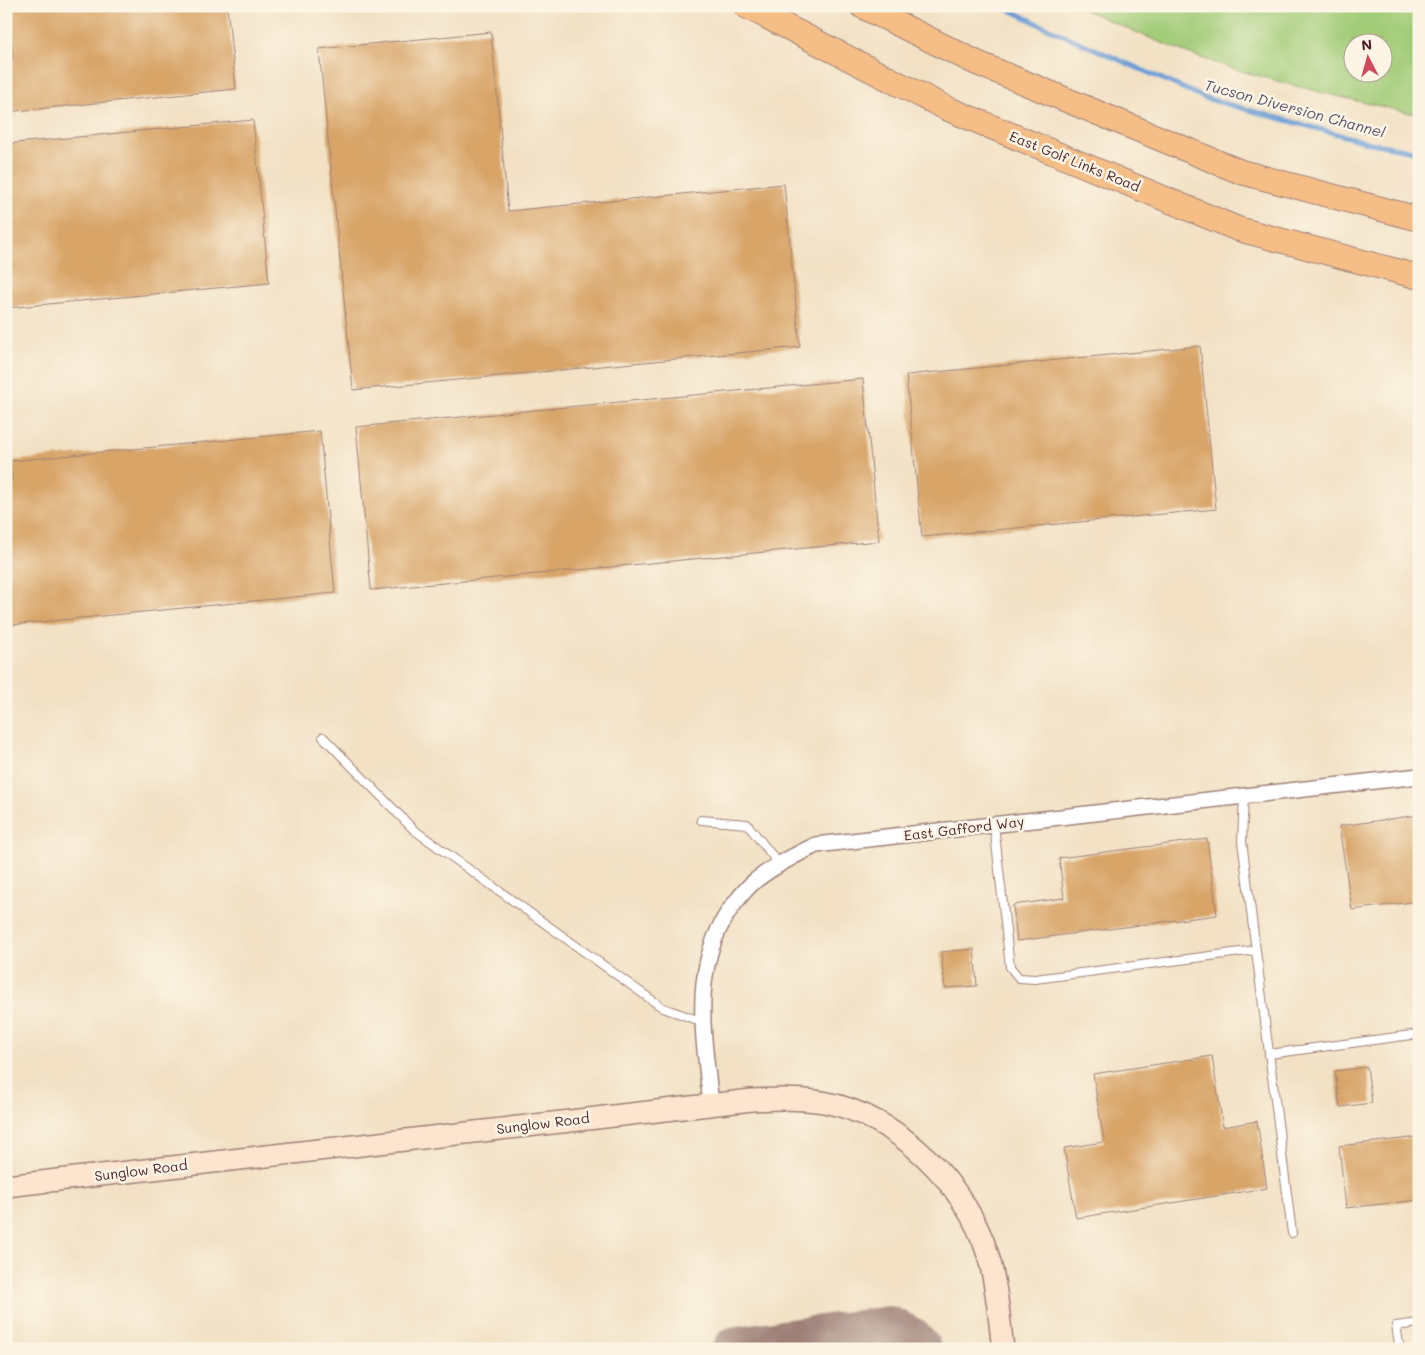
<svg xmlns="http://www.w3.org/2000/svg" width="1425" height="1355" viewBox="0 0 1425 1355" font-family="Mali,sans-serif">
<rect width="100%" height="100%" fill="#fcf5e5"/>
<filter id="ink" filterUnits="userSpaceOnUse"><feTurbulence type="fractalNoise" baseFrequency=".02" numOctaves="2"/><feDisplacementMap in="SourceGraphic" scale="10" xChannelSelector="R" yChannelSelector="G"/><feConvolveMatrix kernelMatrix="1 2 1 2 8 2 1 2 1" color-interpolation-filters="sRGB"/></filter>
<filter id="wash" filterUnits="userSpaceOnUse"><feTurbulence type="fractalNoise" baseFrequency=".0096" numOctaves="4" result="noise"/><feDisplacementMap in="SourceGraphic" scale="20" xChannelSelector="R" yChannelSelector="G"/><feGaussianBlur stdDeviation="1.12" result="paint"/><feColorMatrix in="noise" values="0 0 0 0 0 0 0 0 0 0 0 0 0 0 0 0 0 1.4 0 .05"/><feComposite in="paint" operator="in"/></filter>
<g filter="url(#wash)">
<rect width="100%" height="100%" fill="#f2e1c4"/>
<path fill="#a2cc78" stroke="#767652" fill-rule="evenodd" d="M1076,6H1419V115C1358,101 1298,88 1238,70C1183,54 1129,29 1076,6ZM1352,42H1382V72H1352Z"/>
<g fill="none" stroke-linecap="round" stroke-linejoin="round">
<path stroke="#6c9dd6" stroke-width="5" d="M1002,6L1043,26L1205,98L1370,143L1419,152"/>
<path stroke="#9e8078" stroke-width="46" d="M736,1349L889,1329L909,1339L918,1349"/>
</g>
<g id="blocks">
<g fill="#d8a467">
<path d="M8,6H227L236,89L6,112V58H13Z"/>
<path d="M491,32L508,211L784,184L800,347L353,390L319,49Z"/>
<path d="M253,120L269,283L6,308V225L12,224L6,163V144Z"/>
<path d="M1200,346L1216,509L922,537L906,375Z"/>
<path d="M863,379L879,541L371,590L356,427Z"/>
<path d="M320,431L335,593L11,625L6,573V481H12L10,461Z"/>
<path d="M1419,815V901L1352,910L1339,826Z"/>
<path d="M1207,839L1217,915L1017,941L1013,905L1064,898L1059,858Z"/>
<path d="M974,949L977,986L945,988L941,952Z"/>
<path d="M1212,1056L1223,1127L1257,1121L1267,1188L1076,1218L1064,1148L1104,1142L1093,1074Z"/>
<path d="M1367,1067L1372,1103L1340,1107L1335,1071Z"/>
<path d="M1419,1137V1200L1346,1208L1339,1146Z"/>
</g>
</g>
</g>
<g filter="url(#ink)">
<use href="#blocks" fill-opacity="0" stroke="#9e8078" stroke-width="1"/>
<g fill="none" stroke-linecap="round" stroke-linejoin="round">
<g stroke="#9e8078" stroke-width="10">
<g id="lane">
<path d="M323,737L414,830L663,1008L703,1022"/>
<path d="M1244,796L1242,841L1292,1233"/>
<path d="M701,820L747,824L779,864"/>
<path d="M994,825L1010,967L1019,978L1035,979L1256,950"/>
<path d="M1269,1054L1419,1034"/>
<path d="M1400,1349L1396,1326L1419,1323"/>
</g>
</g>
<g stroke="#9e8078" stroke-width="18">
<path id="street" d="M711,1104C704,1038 690,970 729,911C737,900 746,888 756,880C775,865 795,855 816,845L1419,776"/>
</g>
<g stroke="#9e8078" stroke-width="24">
<path id="secondary" d="M6,1186L752,1100C776,1099 799,1098 823,1102C898,1116 966,1184 988,1255C997,1285 999,1318 1003,1349"/>
</g>
<g stroke="#9e8078" stroke-width="26">
<g id="primary">
<path d="M746,6L946,108L1238,229L1419,277"/>
<path d="M862,6L977,63L1241,172L1419,219"/>
</g>
</g>
<use href="#lane" stroke="#fff" stroke-width="8"/>
<use href="#street" stroke="#fff" stroke-width="15"/>
<use href="#secondary" stroke="#fbe5cf" stroke-width="21"/>
<use href="#primary" stroke="#f6be87" stroke-width="24"/>
</g>
</g>
<g text-anchor="middle" dominant-baseline="central" stroke-width="5" stroke-linejoin="round" paint-order="stroke">
<g font-size="14" fill="#4a1f2b" stroke="#fcf5e5">
<text transform="translate(1075 161) rotate(22)">East Golf Links Road</text>
<text transform="translate(964 828) rotate(-7)">East Gafford Way</text>
<text transform="translate(543 1123) rotate(-7)">Sunglow Road</text>
<text transform="translate(141 1170) rotate(-7)">Sunglow Road</text>
</g>
<g font-size="15" font-style="italic" fill="#58516f" stroke="#fcf5e5">
<text transform="translate(1295 108) rotate(15)">Tucson Diversion Channel</text>
</g>
</g>
<rect width="1425" height="1355" fill="none" stroke="#fcf5e5" stroke-width="25"/>
<g transform="translate(1368 58) rotate(354)"><circle r="24" fill="#fcf5e5" stroke="#b59f9b"/>
<path d="M0-4L9 19L0 12L-9 19Z" fill="#d1495b"/>
<text y="-8" font-size="14" font-weight="bold" text-anchor="middle" fill="#4a1f2b">N</text>
</g>
</svg>
